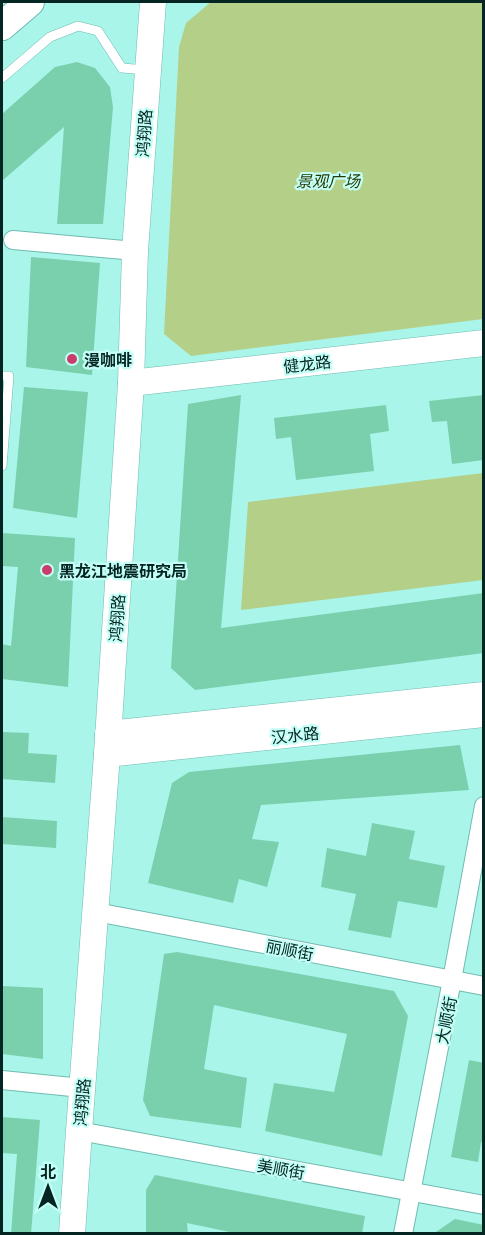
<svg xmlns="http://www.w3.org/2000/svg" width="485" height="1235" viewBox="0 0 485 1235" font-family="Literata,'Noto Sans SC',serif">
<rect width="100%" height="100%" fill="#a9f5ea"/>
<g fill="#b4cf88">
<path d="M211,2H483V319L191,356L164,334L179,47L186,23Z"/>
<path d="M483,473V580L241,610L248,502Z"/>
</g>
<g fill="#7ad0ac">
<path d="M77,62L95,68L110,87L113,107L103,224H57L64,127L2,181V114L55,67Z"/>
<path d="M31,257L100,263L92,375L26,367Z"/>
<path d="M24,387L88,392L77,518L13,508Z"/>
<path d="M241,395L221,628L484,593V653L195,690L171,668L188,404Z"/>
<path d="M484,395V460L452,464L447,421L432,422L429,401Z"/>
<path d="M386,405L389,431L370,434L374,471L296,480L291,437L276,439L274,418Z"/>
<path d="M2,533L75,538L68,687L2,679V644L11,646L18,567L2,566Z"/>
<path d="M2,732L29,733L28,753L57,755L55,783L2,779Z"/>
<path d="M460,745L469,790L261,805L252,839L279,842L267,887L239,879L233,903L148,883L172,783L189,772Z"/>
<path d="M2,817L57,821L56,848L2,844Z"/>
<path d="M372,823L415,831L409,859L445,866L437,908L398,901L391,938L348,930L356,894L321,887L327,848L366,856Z"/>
<path d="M177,952L394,991L408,1016L382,1156L265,1131L274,1083L334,1092L347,1034L214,1005L204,1069L247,1078L241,1128L150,1116L143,1100L164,954Z"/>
<path d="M2,986L43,988V1059L2,1054Z"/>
<path d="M469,1060L484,1063V1143L481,1142L478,1162L451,1157Z"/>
<path d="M2,1117L40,1120L31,1234H11L17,1154L2,1153Z"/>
<path d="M155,1175L365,1216L362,1234H239L187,1223L188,1234H146V1190Z"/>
<path d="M455,1219L484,1225V1234H433Z"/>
</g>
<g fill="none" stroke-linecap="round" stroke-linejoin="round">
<g stroke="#70bbb1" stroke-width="10">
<g id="lane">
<path d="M2,78L50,37L78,26L98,31L122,68L147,70"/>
<path d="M2,376H9L2,466"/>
</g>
</g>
<g stroke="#70bbb1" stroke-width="20">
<g id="street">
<path d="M13,240L135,251"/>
<path d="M96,912L484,986"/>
<path d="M2,1080L82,1088"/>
<path d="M79,1131L484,1205"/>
<path d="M403,1234L452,980L484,806"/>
</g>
</g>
<g stroke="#70bbb1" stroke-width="27">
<g id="secondary">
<path d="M131,383L484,343"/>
<path d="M108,734L484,695"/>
<path d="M107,754L484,714"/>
<path d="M72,1234L79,1131L107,754L131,383L135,251L153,2"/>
</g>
</g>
<g stroke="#70bbb1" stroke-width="30">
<path id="primary" d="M2,26L30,2"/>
</g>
<use href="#lane" stroke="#fff" stroke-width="9"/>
<use href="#street" stroke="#fff" stroke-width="18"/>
<use href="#secondary" stroke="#fff" stroke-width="26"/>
<use href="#primary" stroke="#fff" stroke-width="28"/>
</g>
<g fill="#ca3d6b" stroke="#c3fff6" stroke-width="2">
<circle cx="72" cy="359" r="6"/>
<circle cx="47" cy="570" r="6"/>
</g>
<g text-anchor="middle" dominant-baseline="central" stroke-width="4.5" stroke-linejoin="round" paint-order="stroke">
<g font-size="16" fill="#042522" stroke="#c3fff6">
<text transform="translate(143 133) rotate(-86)">鸿翔路</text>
<text transform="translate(307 363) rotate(-7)">健龙路</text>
<text transform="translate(116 618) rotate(-86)">鸿翔路</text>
<text transform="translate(295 734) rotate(-6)">汉水路</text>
<text transform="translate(290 949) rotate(11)">丽顺街</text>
<text transform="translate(445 1020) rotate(-79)">大顺街</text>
<text transform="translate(81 1102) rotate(-85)">鸿翔路</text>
<text transform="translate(281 1168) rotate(10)">美顺街</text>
</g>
<g font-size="16" font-style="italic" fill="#293902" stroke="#c3fff6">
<text x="328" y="180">景观广场</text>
</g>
<g font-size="16" font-weight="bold" fill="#042522" stroke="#c3fff6" text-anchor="start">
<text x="84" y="359">漫咖啡</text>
<text x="59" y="570">黑龙江地震研究局</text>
</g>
</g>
<rect width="485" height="1235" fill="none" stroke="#042522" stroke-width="6"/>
<g transform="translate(48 1187)" stroke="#c3fff6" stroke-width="4.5" paint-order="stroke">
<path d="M0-4.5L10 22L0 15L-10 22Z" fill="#042522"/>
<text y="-9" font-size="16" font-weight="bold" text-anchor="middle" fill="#042522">北</text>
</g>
</svg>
